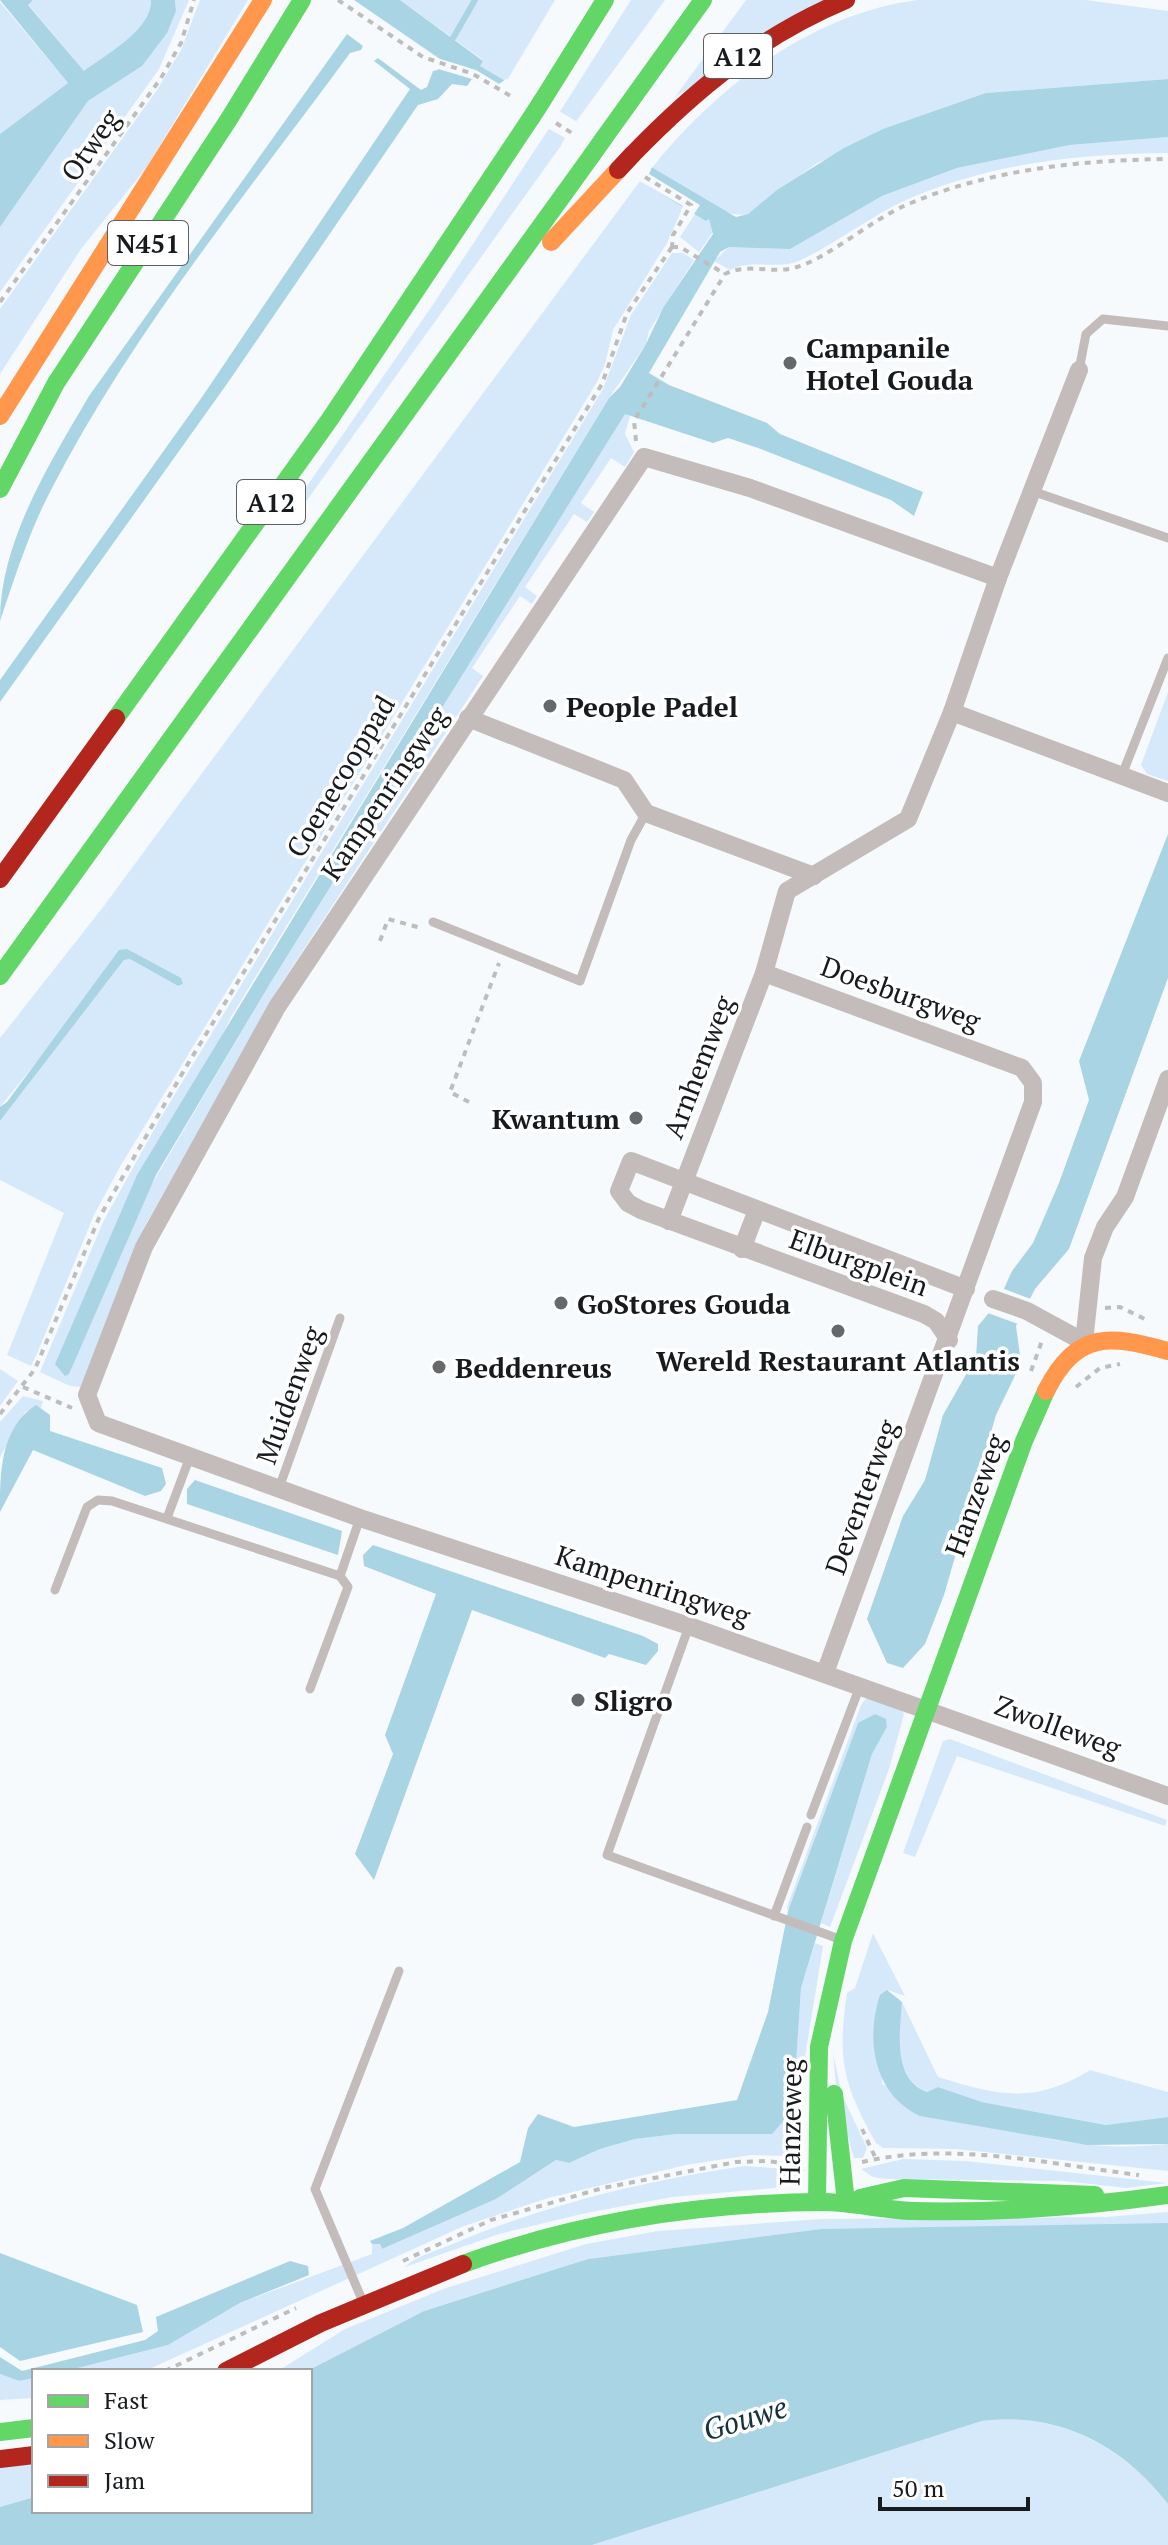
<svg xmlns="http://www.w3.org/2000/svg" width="1168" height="2545" viewBox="0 0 1168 2545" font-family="'PT Serif',serif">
<rect width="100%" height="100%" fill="#f7fafc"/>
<g fill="#d5e9fa">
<path d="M33,0H151C152,30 106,54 84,71L28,4Z"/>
<path d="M175,0H189L159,69L0,292V227L88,101L142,66L176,11Z"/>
<path d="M200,0H248L146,168L81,249L0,374V309L157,90L181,50Z"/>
<path d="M400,0H555L506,82L480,66L483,60Z"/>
<path d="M631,0H665L575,123L559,113Z"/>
<path d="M746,0H827L675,97Z"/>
<path d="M918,0H1086L1168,11V79L986,93L817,163L748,214C723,221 674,183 651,169C715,88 812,13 918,0Z"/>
<path d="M0,2L68,83L0,134Z"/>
<path d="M550,127L566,136L560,147L290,524L284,519L430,309Z"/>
<path d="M1168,137V153C1079,154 989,163 906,200C869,217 837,243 801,260C778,271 752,258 730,270L714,261L729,247L790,248L882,196L957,168L1070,145Z"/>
<path d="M640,181L683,207L667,243L613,330L605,364L597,382L121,1165L94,1215L36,1356L31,1366L7,1355L64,1213L0,1180V1121L124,960L130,959L178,986L183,984L127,950L0,1107V1038L103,907Z"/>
<path d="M695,214L706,221L709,219L713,232L699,252L680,237Z"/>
<path d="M672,253H683L694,260L649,331L646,344L609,398L231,1017L142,1201L271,982L625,413L630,416L625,434L634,452L625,467L611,458L581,503L594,512L587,522L574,514L525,587L537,596L532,604L520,596L472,668L483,676L279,987L146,1224L81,1387L70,1386L40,1372L103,1222L161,1117L603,389L631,315Z"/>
<path d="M1168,692V781L1147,774L1141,765Z"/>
<path d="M0,1369L18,1381L0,1406Z"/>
<path d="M23,1396L43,1401L41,1408L36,1406L25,1412L0,1457V1422Z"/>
<path d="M868,1696L901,1709L904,1714L889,1769L830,1927L821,1923L872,1754L887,1727L858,1723L791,1909L788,1911L787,1907L861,1705Z"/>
<path d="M950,1739L1167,1820L1165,1826L957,1756L915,1857L903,1853L943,1741Z"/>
<path d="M873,1933L905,1996L888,1990L882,2084C981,2121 1059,2156 1168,2144V2171L956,2149L883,2148L876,2143C843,2084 837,2060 847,1993L855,1988Z"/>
<path d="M815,1943L823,1946L792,2137L783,2156L751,2155L686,2165L548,2198L464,2226L145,2371H66L168,2345L240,2303L372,2254V2244H380L382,2249L496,2199L556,2160L569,2163L600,2149L635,2139L677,2134H772L795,2079L801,1988Z"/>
<path d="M902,2002L938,2077C997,2095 1034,2105 1090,2070L1168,2092V2117L1107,2125L982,2102L938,2087L927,2092C892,2078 899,2032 902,2002Z"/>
<path d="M833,2053L842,2095L867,2148L863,2158H854L837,2098Z"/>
<path d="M903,2159L966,2161L1167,2183L1127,2188L1063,2181L886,2179L873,2177L861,2169Z"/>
<path d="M744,2166L806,2170L775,2188L672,2197L586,2213L499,2234L405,2267C414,2257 435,2251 448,2246C543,2205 643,2181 744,2166Z"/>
<path d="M1168,2212V2223L1161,2225L821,2229L588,2259L424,2311L307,2371H278L345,2329L446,2288L586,2244L658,2231L821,2219L1106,2217Z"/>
<path d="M0,2374L19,2381L34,2378V2398L0,2400Z"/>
<path d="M1006,2418C1073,2421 1127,2451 1168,2504V2545H592L982,2421Z"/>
<path d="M34,2462V2497L0,2507V2466Z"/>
</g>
<g fill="#a9d4e4">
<path d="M0,0H33L28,5L84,71C106,54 152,30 151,0H175L176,11L167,33L142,66L88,101L0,227V134L68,83Z"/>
<path d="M354,0H400L483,61L480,66L736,217L748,214L777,190L844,148L883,129L986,93L1168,79V137L1070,145L957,168L882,196L790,249L729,247L720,252L649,373L669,385L767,423L780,434L923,492L914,516L891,500L758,448L728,438L713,443L625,414L271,982L156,1175L69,1374L65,1376L55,1364L137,1175L609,398L620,387L646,344L663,308L713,234L709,219L706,221L472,79L467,86L452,84L438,99L418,105L229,381L0,702V680L200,400L410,89L374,61L378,58L421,90L427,87L433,71L438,70L440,59Z"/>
<path d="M347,34L363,46L361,50L350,53C246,195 131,334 51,490C29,532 15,577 0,621C0,541 50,463 89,396Z"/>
<path d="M1168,834V978L1069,1249L1035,1289L1016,1326L1021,1363L996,1415L944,1595L925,1644L903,1668L887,1663L867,1619L903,1516L925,1480L943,1415L976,1357L978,1326L998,1302L1012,1271L1033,1243L1059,1183L1089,1100L1079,1061Z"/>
<path d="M127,949L181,978L183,984L178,986L130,959L124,960L0,1121V1107L7,1102L119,950Z"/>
<path d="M36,1405L50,1415V1431L162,1468L166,1484L161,1491L145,1496L33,1450L0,1512C0,1473 0,1428 36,1405Z"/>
<path d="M195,1480L342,1531L338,1555L187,1504V1489Z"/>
<path d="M373,1545L643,1636L658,1644V1651L646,1665L609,1654L605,1658L472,1610L374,1880L355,1854L393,1754L385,1735L436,1594L364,1566L363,1555Z"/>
<path d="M875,1714L886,1719L887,1727L872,1754L801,1988L795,2079L786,2118L772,2134H677L635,2139L600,2149L569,2163L556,2160L496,2199L382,2249L380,2244H372L370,2241L403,2228L520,2162L528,2128L538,2114L574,2127L737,2100L768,2012L788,1911L858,1723Z"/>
<path d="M887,1990L902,2002C900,2032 892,2079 927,2092L938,2087L982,2102L1106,2125L1168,2117V2144L1087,2145L920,2116C874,2095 865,2040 880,1995Z"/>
<path d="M1168,2223V2504C1123,2445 1057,2411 982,2421L592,2545H0V2507L34,2497V2511H310V2371H307L424,2311L588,2259L821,2229Z"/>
<path d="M0,2253L137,2305L143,2332L20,2361L0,2347Z"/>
<path d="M290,2261L308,2266L309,2275L240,2303L168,2345L66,2371H34V2378L19,2381L0,2374V2357L22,2371L145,2340L158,2331L156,2317Z"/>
</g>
<g fill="#f7fafc">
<path d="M437,58L476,70L499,84L506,79L652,167L649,174L700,205L692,217L681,210L683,206L551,130L472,79L435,68Z"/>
<path d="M999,1287L1031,1299L1021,1325L988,1313Z"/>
</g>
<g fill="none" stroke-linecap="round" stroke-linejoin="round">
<path stroke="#a9d4e4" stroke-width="6" d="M449,45L475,0"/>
<g stroke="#bfbdbc" stroke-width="4" stroke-dasharray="6 6" stroke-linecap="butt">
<path d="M338,0L423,57L473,74L514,98"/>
<path d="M556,123L575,135"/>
<path d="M645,177L691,205L673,235L672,247"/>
<path d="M672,247H680L725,274"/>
<path d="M0,302L161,78L181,43L194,0"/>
<path d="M636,441L634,421L725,274C749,262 773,275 797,267C828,258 870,221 904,206C986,170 1079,160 1168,159"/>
<path d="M380,941L388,919L421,928"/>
<path d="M469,1102L450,1092L499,963"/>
<path d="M1105,1308L1120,1307L1149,1321"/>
<path d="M1031,1371L1043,1338"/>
<path d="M23,1387L72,1408"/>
<path d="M1076,1387L1100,1368L1120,1364"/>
<path d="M0,1414L35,1369L99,1218L186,1067L602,384L627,313L672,247"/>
<path d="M862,2129L876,2159"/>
<path d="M862,2162C952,2141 1048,2164 1139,2175"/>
<path d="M790,2165L793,2144"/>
<path d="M403,2261L491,2220L603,2188L736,2162L767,2161L798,2165"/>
<path d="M165,2371L296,2308"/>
</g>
<g stroke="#c3bcba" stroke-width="9">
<path d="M1079,370L1086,334L1103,319L1168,326"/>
<path d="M1032,491L1168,538"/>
<path d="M1122,775L1168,658"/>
<path d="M433,922L580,981L631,840L646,813"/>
<path d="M279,1488L340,1318"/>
<path d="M167,1518L191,1454"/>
<path d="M55,1590L87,1507L98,1500L112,1501L340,1576"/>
<path d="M689,1626L607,1855L842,1940"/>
<path d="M310,1689L348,1587L340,1576L360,1518"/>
<path d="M811,1815L860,1686"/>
<path d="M774,1916L807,1827"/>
<path d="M363,2302L315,2189L399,1971"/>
</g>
<g stroke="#c3bcba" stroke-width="18">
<path d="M998,578L1079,370"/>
<path d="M952,712L1168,793"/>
<path d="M468,718L624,780L646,813L814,876"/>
<path d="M669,1221L764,973"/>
<path d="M742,1249L757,1210"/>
<path d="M993,1299L1027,1311L1084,1342L1093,1258L1105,1227L1125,1197L1168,1079"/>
<path d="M949,1340L936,1321L924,1314L641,1210L628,1203L619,1191L631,1161L966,1289"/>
<path d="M825,1673L1033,1102V1083L1022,1068L764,973L787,891L908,819L952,712L998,578L750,488L644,457L277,1007L144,1247L87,1395L98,1423L360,1518L689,1626L1168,1796"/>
</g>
<g stroke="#63d668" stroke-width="18">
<path d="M542,101L605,0"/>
<path d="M604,138L703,0"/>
<path d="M0,489L56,383L229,119L302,0"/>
<path d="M116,718L330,419L531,118"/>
<path d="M0,976L592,155"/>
<path d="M834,2094L846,2202"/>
<path d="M860,2198L904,2188L1095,2195"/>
<path d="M817,2202L819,2047L843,1941L1024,1441L1046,1391"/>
<path d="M463,2264C578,2222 699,2203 822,2202C852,2202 882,2210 913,2211C998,2213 1083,2207 1168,2195"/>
<path d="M0,2432L34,2428"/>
</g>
<g stroke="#ff974d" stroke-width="18">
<path d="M551,242L618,170"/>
<path d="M0,416L263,0"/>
<path d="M1046,1391C1077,1330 1110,1335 1168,1351"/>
</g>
<g stroke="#b3261e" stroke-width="18">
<path d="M632,155C696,89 760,36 846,0"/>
<path d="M0,879L116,718"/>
<path d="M226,2371L321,2323L463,2264"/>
<path d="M0,2459L34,2455"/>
</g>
<g stroke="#63d668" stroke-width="18">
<path d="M531,118L542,101"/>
<path d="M592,155L604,138"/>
</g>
<path stroke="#b3261e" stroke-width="18" d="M618,170L632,155"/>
</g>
<g fill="#65696c" stroke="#fff" stroke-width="3">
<circle cx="790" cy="363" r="8"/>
<circle cx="550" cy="706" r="8"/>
<circle cx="636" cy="1118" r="8"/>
<circle cx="561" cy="1303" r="8"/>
<circle cx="838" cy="1331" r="8"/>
<circle cx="439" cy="1367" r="8"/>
<circle cx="578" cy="1700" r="8"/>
</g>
<g text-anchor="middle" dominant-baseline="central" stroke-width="7" stroke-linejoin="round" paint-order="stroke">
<g fill="#fff" stroke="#5d5f62" stroke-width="2">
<rect x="704" y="34" width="68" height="44" rx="6"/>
<rect x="108" y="221" width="80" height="44" rx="6"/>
<rect x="237" y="480" width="68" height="44" rx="6"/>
</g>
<g font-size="26" font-weight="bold" fill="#171b1e">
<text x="738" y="56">A12</text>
<text x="148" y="243">N451</text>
<text x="271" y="502">A12</text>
</g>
<g font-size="28" fill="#171b1e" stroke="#fff">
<text transform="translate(90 145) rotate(-55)">Otweg</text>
<text transform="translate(340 776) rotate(-59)">Coenecooppad</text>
<text transform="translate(384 793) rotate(-56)">Kampenringweg</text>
<text transform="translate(901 993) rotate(20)">Doesburgweg</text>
<text transform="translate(698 1067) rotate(-69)">Arnhemweg</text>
<text transform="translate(859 1262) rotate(20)">Elburgplein</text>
<text transform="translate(289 1395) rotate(-70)">Muidenweg</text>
<text transform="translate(975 1495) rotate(-70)">Hanzeweg</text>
<text transform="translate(861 1497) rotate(-70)">Deventerweg</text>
<text transform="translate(653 1585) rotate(18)">Kampenringweg</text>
<text transform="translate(1058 1726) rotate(20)">Zwolleweg</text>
<text transform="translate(790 2122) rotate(-89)">Hanzeweg</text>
</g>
<g font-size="28" font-weight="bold" fill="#171b1e" stroke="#fff" text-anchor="start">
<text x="806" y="347">Campanile<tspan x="806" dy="32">Hotel Gouda</tspan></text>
<text x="566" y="706">People Padel</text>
<text x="620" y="1118" text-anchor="end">Kwantum</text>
<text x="577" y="1303">GoStores Gouda</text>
<text x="838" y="1360" text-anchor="middle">Wereld Restaurant Atlantis</text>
<text x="455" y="1367">Beddenreus</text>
<text x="594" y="1700">Sligro</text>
</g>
<g font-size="30" font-style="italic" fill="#15333e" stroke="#fff">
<text transform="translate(745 2418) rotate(-17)">Gouwe</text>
</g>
</g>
<rect x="32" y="2369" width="280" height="144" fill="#ffffff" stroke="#a2a4a5" stroke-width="2"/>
<rect x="48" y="2395" width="40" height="12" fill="#63d668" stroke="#a2a4a5" stroke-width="2"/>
<text x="104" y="2409" font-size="24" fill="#171b1e">Fast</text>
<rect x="48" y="2435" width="40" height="12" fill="#ff974d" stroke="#a2a4a5" stroke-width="2"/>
<text x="104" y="2449" font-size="24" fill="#171b1e">Slow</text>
<rect x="48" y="2475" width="40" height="12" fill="#b3261e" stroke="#a2a4a5" stroke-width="2"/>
<text x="104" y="2489" font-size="24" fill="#171b1e">Jam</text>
<path d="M880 2497v12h148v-12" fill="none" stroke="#171b1e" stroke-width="4"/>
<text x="892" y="2497" font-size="24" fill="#171b1e" stroke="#ffffff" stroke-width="6" paint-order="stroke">50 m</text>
</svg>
